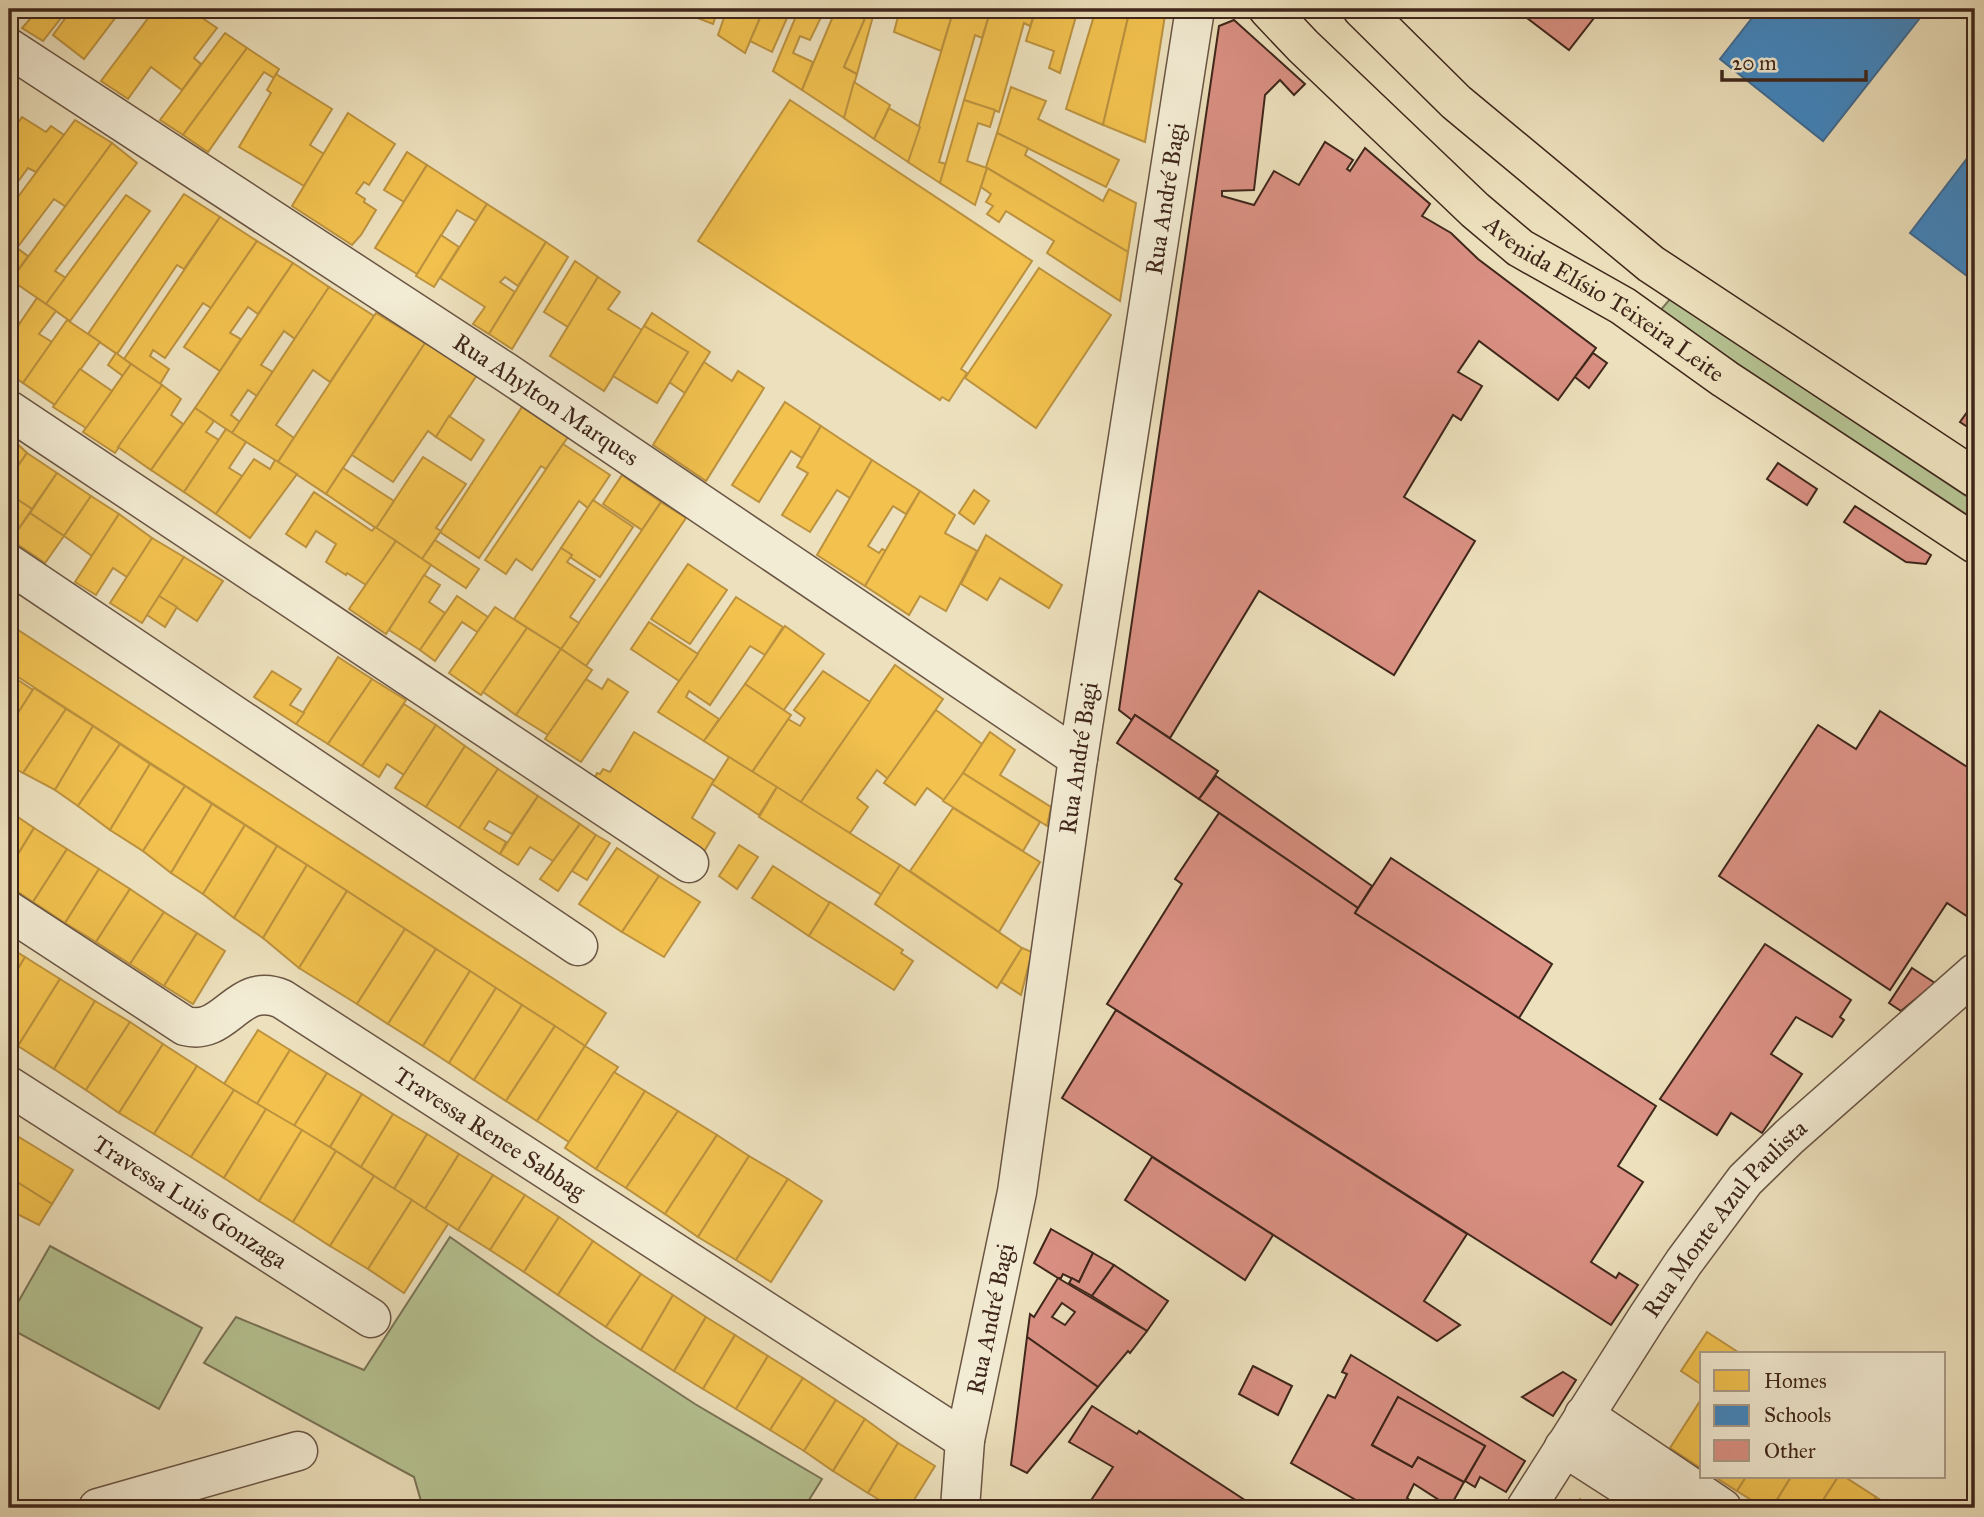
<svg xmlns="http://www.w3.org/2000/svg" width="1984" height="1517" viewBox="0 0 1984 1517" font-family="'IM FELL Great Primer',serif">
<rect width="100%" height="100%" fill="#ede1bd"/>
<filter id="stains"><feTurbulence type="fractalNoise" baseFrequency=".00286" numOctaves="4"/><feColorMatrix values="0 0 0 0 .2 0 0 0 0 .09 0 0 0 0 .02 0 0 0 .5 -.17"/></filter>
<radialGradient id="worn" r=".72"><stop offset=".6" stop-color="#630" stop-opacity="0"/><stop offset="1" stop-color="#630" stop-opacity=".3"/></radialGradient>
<g fill="#b6c393" stroke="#7a7457" stroke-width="2">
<path d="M1670,299L1975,502V520L1659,312Z"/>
<path d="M450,1237L596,1339L695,1404L822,1479L804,1508H423L414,1477L204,1363L236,1317L364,1370Z"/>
<path d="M50,1246L202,1328L159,1409L9,1328V1318Z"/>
</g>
<g fill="#f2c14e" stroke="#bc923f" stroke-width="2">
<path d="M19,9H68L43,41L22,28L31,18Z"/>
<path d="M72,9H122L84,59L53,35Z"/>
<path d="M155,9H189L217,28L194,58L201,64L182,90L151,67L128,99L101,81Z"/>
<path d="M695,9H718L713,24L692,16Z"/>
<path d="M727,9H738L752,15L755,9H764L745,53L718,35Z"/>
<path d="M764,9H791L772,52L750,41Z"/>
<path d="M799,9H836L832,17L823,13L810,40L800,36L793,53L813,62L802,90L773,71Z"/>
<path d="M836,9H869L844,67L857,74L844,118L802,90Z"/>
<path d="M869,9H875L857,74L844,67Z"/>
<path d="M900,9H954L941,51L894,32Z"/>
<path d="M954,9H991L982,38L975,35L939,162L946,164L940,183L908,162Z"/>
<path d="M991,9H1036L1030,26L1024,23L999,112L964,100Z"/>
<path d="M1036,9H1078L1060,73L1049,68L1054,51L1026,41Z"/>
<path d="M1096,9H1130L1103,125L1066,109Z"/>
<path d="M1130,9H1166L1145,142L1103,125Z"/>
<path d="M225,33L247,48L183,135L160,120Z"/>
<path d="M247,48L279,69L274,78L264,72L208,152L183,135Z"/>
<path d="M276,74L332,109L310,145L324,154L304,186L239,147L271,93L267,90Z"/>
<path d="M854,82L890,105L874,139L844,118Z"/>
<path d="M1011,87L1046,101L1038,119L1119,160L1106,187L997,133Z"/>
<path d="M790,100L1032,261L961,369L967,373L949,401L942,397L940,400L698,241Z"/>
<path d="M964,100L995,110L990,127L978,123L967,161L987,168L975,205L940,183Z"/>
<path d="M889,108L920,127L908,162L874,139Z"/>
<path d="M348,113L395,144L369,185L364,182L356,193L365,199L364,202L376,210L361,235L352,245L292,206Z"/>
<path d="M22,117L46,132L51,126L64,135L36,172L28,168L9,194V136Z"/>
<path d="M75,120L112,143L66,207L54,199L17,248L28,256L11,280L9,278V209Z"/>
<path d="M997,133L1028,148L1025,155L1103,201L1109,189L1136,203L1128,252L986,167Z"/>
<path d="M112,143L137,163L55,271L66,278L46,304L11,280Z"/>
<path d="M407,152L427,165L404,202L384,190Z"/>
<path d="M427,165L487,204L476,221L457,210L417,274L375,248Z"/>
<path d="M987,168L1128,252L1120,301L1047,253L1054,241L1006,211L999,222L987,214L993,206L986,202L991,194L981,187Z"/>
<path d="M184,194L220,217L184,269L177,265L117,354L88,334Z"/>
<path d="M126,195L150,211L70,321L46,304Z"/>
<path d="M487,204L546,242L518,286L505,277L500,282L515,292L489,334L473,324L485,307L440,278Z"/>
<path d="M220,217L257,241L211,308L203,303L165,358L153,350L150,356L169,369L160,384L124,359Z"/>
<path d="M441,235L459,247L434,287L416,276Z"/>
<path d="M257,241L293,263L258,314L248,307L230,333L241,339L220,371L184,347Z"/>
<path d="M546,242L568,257L512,349L489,334Z"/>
<path d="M575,261L598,277L568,327L544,312Z"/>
<path d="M293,263L329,287L295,339L284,331L261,365L273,372L257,396L248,390L231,415L240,422L232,433L195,408Z"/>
<path d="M1039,268L1111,315L1036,428L965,378Z"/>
<path d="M598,277L620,292L608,309L642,330L604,391L550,356Z"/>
<path d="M329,287L374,316L330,382L313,370L276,425L294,438L278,462L232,433Z"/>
<path d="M37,298L56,311L39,334L52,342L23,383L9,373V339Z"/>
<path d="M376,313L425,343L326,494L278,462Z"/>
<path d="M652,313L710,352L685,393L669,382L688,352L644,326Z"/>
<path d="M9,316L20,323L9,339Z"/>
<path d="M67,320L100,342L55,405L23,383Z"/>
<path d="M644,326L688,352L657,403L613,376Z"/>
<path d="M425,343L477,375L436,437L428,431L393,482L352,455Z"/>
<path d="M116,353L131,364L123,376L108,365Z"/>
<path d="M704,362L732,381L738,371L764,388L706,481L653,445Z"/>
<path d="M131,364L162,385L115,453L83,432Z"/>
<path d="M80,369L112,391L86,428L53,407Z"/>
<path d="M162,385L181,399L171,415L183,424L151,470L118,447Z"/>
<path d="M785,402L821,426L802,458L791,451L759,502L732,485Z"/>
<path d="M522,407L568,437L546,469L541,466L479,558L440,532Z"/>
<path d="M195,408L214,421L206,432L219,440L184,492L151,470Z"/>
<path d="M449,416L484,440L471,460L436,437Z"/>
<path d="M821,426L872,460L850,498L837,490L810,532L782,515L808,473L797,467Z"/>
<path d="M226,429L246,442L229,468L242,476L216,514L184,492Z"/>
<path d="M9,436L27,453L9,479Z"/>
<path d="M563,444L610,475L588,508L579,501L532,570L516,559L506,574L485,560Z"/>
<path d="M27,453L57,473L32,509L9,494V479Z"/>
<path d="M423,457L466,484L436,528L441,531L422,559L376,528Z"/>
<path d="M254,459L270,469L275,460L297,474L250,538L216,514Z"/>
<path d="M872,460L920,491L906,514L893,506L868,546L879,553L882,549L886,551L865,586L817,555Z"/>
<path d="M343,468L394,501L376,528L326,494Z"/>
<path d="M57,473L91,496L64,536L30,513Z"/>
<path d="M622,475L661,502L642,530L603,504Z"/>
<path d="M974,490L989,501L974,524L959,513Z"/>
<path d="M920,491L955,515L945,533L977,551L946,611L920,596L909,615L865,586Z"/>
<path d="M314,492L372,531L375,527L396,541L366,585L347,573L346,575L326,562L336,544L316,531L306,547L286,534Z"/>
<path d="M9,494L32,509L11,540L9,539Z"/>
<path d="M91,496L119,514L92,556L64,536Z"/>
<path d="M593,500L633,527L600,577L570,557L572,555L561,548Z"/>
<path d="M661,502L686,518L586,666L561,649Z"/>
<path d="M30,513L64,536L45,563L11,540Z"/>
<path d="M119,514L152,538L127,577L113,568L96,595L75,582Z"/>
<path d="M986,535L1062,585L1049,608L1000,578L987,600L961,584Z"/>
<path d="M152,538L184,557L142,623L110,603Z"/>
<path d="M435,540L479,569L466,588L422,559Z"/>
<path d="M396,541L431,565L386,634L349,609Z"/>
<path d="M561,548L572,555L567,562L595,580L570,617L579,623L561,649L514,619Z"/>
<path d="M184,557L223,581L197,621L159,596Z"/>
<path d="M688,564L727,590L690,644L651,619Z"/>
<path d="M424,575L440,585L429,602L445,613L420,650L389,630Z"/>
<path d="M159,596L177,607L165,627L147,615Z"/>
<path d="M457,596L488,617L477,632L462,622L435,661L420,650Z"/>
<path d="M736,597L783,627L765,655L750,646L710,705L689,691L686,697L719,719L704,741L658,712Z"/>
<path d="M495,607L527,628L481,695L449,673Z"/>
<path d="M649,622L698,654L679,681L631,649Z"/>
<path d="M9,624L606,1013L585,1046L9,671Z"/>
<path d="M785,626L824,654L783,711L745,684Z"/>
<path d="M527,628L561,649L516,715L483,692Z"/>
<path d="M561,649L592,670L548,735L516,715Z"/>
<path d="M338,657L372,679L328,744L296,724Z"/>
<path d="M895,665L943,699L888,779L877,770L857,798L868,807L850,833L800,803Z"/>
<path d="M272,671L301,689L290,705L304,713L296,724L254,697Z"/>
<path d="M823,671L870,702L800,803L752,772L788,719L800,726L805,718L794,710Z"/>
<path d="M9,674L33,690L9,727Z"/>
<path d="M372,679L406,700L362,766L328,744Z"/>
<path d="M586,679L602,689L608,679L628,692L581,762L545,739Z"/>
<path d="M745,684L791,715L752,772L704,741Z"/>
<path d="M34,688L66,709L23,773L9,765V727Z"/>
<path d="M404,704L436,725L404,775L387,764L379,777L362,766Z"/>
<path d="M66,709L93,726L55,790L23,773Z"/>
<path d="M936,710L982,744L945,801L927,788L915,805L884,783Z"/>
<path d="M436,725L465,746L426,807L395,788Z"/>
<path d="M93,726L120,744L78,806L55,790Z"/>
<path d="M634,732L714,780L692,818L715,833L699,860L589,789L597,773L600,774L603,769L610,772Z"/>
<path d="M990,732L1015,750L1000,775L1051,807L1047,826L963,773Z"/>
<path d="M120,744L150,764L110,830L78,806Z"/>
<path d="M465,746L498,769L459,828L426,807Z"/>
<path d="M729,757L777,787L759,815L712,784Z"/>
<path d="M150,764L185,786L143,851L110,830Z"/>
<path d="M498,769L538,796L512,834L489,821L484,829L506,842L500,854L459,828Z"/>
<path d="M963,773L1040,822L1023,851L943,801Z"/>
<path d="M185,786L212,804L171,873L143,851Z"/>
<path d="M777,787L900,865L882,895L759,817Z"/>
<path d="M538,796L580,824L553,861L530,847L518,865L500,854Z"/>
<path d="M212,804L245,825L203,894L171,873Z"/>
<path d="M953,808L1040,862L999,932L910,871Z"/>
<path d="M9,811L34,828L9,869Z"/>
<path d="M580,824L596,835L558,891L540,879Z"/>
<path d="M245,825L277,846L234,918L203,894Z"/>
<path d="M34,828L67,849L33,902L9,886V869Z"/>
<path d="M596,835L610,843L587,880L572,871Z"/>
<path d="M739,845L758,857L737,889L719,876Z"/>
<path d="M277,846L307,865L263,938L234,918Z"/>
<path d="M617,848L659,876L622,932L579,904Z"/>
<path d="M67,849L99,869L65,923L33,902Z"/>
<path d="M307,865L347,891L299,968L263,938Z"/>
<path d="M900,865L1022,948L997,988L875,904Z"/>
<path d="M773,866L830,903L809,936L752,898Z"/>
<path d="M99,869L130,889L96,942L65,923Z"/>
<path d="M659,876L700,902L664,957L622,932Z"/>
<path d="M130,889L164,912L130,964L96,942Z"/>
<path d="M347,891L405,929L357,1004L299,968Z"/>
<path d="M830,902L903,950L901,953L913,961L894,990L809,936Z"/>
<path d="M164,912L197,933L164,986L130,964Z"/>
<path d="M405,929L436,949L388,1024L357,1004Z"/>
<path d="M197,933L225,951L193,1004L164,986Z"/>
<path d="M9,947L25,957L9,984Z"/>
<path d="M1022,948L1032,952L1021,995L1001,982Z"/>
<path d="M436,949L470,971L423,1046L388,1024Z"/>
<path d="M25,957L60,979L18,1046L9,1041V984Z"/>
<path d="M470,971L496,988L449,1063L423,1046Z"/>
<path d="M60,979L95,1001L54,1069L18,1046Z"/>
<path d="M496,988L522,1005L474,1080L449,1063Z"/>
<path d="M95,1001L130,1022L86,1090L54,1069Z"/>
<path d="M522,1005L555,1026L506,1101L474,1080Z"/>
<path d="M130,1022L163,1044L119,1113L86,1090Z"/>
<path d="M555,1026L585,1046L537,1121L506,1101Z"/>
<path d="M258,1030L290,1050L257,1104L224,1084Z"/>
<path d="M163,1044L197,1066L154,1134L119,1113Z"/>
<path d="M585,1046L618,1067L569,1142L537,1121Z"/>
<path d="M290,1050L327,1073L294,1126L257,1104Z"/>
<path d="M197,1066L234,1090L191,1157L154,1134Z"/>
<path d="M614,1072L645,1091L596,1169L565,1148Z"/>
<path d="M327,1073L362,1094L330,1147L294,1126Z"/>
<path d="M234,1090L266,1109L224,1178L191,1157Z"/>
<path d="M645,1091L678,1111L626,1188L596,1169Z"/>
<path d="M362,1094L393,1114L361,1167L330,1147Z"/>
<path d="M266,1109L302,1130L259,1201L224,1178Z"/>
<path d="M678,1111L717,1135L665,1214L626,1188Z"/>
<path d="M393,1114L427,1134L394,1189L361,1167Z"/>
<path d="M302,1130L336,1151L293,1222L259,1201Z"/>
<path d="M9,1131L73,1170L52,1204L9,1177Z"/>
<path d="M427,1134L459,1154L425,1209L394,1189Z"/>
<path d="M717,1135L749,1156L698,1237L665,1214Z"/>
<path d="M336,1151L374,1176L330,1246L293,1222Z"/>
<path d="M459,1154L493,1175L458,1230L425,1209Z"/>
<path d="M749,1156L788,1179L736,1260L698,1237Z"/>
<path d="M493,1175L525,1195L490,1250L458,1230Z"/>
<path d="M374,1176L412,1200L368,1269L330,1246Z"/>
<path d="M9,1177L52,1204L39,1225L9,1210Z"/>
<path d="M788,1179L822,1201L771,1282L736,1260Z"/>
<path d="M525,1195L559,1217L524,1272L490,1250Z"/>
<path d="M412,1200L448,1224L404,1293L368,1269Z"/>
<path d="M559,1217L593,1241L558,1295L524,1272Z"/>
<path d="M593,1241L641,1274L606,1327L558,1295Z"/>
<path d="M641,1274L673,1295L641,1350L606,1327Z"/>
<path d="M673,1295L706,1317L674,1371L641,1350Z"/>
<path d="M706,1317L735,1335L703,1389L674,1371Z"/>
<path d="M1707,1332L1741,1354H1702V1385L1681,1371Z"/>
<path d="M735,1335L768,1356L736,1409L703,1389Z"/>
<path d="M768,1356L803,1378L770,1430L736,1409Z"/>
<path d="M803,1378L836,1400L804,1451L770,1430Z"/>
<path d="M1702,1398V1469L1670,1448Z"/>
<path d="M836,1400L865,1419L833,1471L804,1451Z"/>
<path d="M865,1419L898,1443L868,1493L833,1471Z"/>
<path d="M898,1443L935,1466L909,1508H893L868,1493Z"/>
<path d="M1715,1477H1746L1737,1491Z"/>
<path d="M1746,1477H1791L1772,1508H1764L1737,1491Z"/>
<path d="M1791,1477H1838L1818,1508H1772Z"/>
<path d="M1838,1477H1845L1876,1497L1869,1508H1818Z"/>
<path d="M1876,1497L1893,1508H1869Z"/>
<path d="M1580,1499L1595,1508H1574Z"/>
</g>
<g fill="#3f88c5" stroke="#3f6b92" stroke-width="2">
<path d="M1759,9H1927L1823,141L1720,59Z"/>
<path d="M1975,148V282L1910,233Z"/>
</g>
<g fill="#da9083" stroke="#3f261b" stroke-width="2" fill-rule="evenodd">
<path d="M1515,9H1601L1569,50Z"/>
<path d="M1234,20L1305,84L1294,95L1280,80L1265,95L1254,190L1222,191V196L1254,205L1274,171L1299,185L1325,142L1353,160L1347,169L1350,171L1365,148L1430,204L1422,216L1451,233L1478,259L1596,348L1558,400L1479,341L1458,372L1482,386L1461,420L1453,415L1404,497L1475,541L1394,675L1259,591L1170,738L1135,715L1132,720L1119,710L1219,26Z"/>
<path d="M1593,353L1607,363L1589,388L1575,377Z"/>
<path d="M1975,401V432L1960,422Z"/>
<path d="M1778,463L1817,489L1807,505L1767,479Z"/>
<path d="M1855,506L1931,555L1926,564L1906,562L1844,522Z"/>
<path d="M1880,711L1975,772V915L1971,919L1947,903L1890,990L1719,876L1818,725L1856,749Z"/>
<path d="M1135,715L1218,771L1199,799L1117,743Z"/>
<path d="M1216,776L1372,886L1358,908L1199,799Z"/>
<path d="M1219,813L1358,908L1355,913L1656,1106L1618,1166L1643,1182L1591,1262L1616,1278L1619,1273L1638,1285L1611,1325L1107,1004L1182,884L1175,879Z"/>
<path d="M1391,858L1552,964L1519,1018L1355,913Z"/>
<path d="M1765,944L1851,1000L1840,1017L1844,1020L1832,1037L1796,1017L1771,1054L1802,1074L1762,1133L1731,1113L1717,1135L1660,1099Z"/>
<path d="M1912,968L1935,983L1901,1011L1889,1003Z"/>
<path d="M1116,1010L1467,1234L1424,1301L1460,1325L1437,1341L1062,1098Z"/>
<path d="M1152,1157L1273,1235L1245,1280L1125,1200Z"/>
<path d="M1051,1229L1093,1253L1079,1282L1063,1274L1061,1278H1058L1034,1263Z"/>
<path d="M1093,1253L1114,1265L1092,1296L1069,1283L1072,1278L1079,1282Z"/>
<path d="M1114,1265L1168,1301L1147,1331L1092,1296Z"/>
<path d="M1058,1278L1147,1331L1130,1353L1128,1351L1098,1387L1027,1337L1030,1314L1034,1317ZM1062,1303L1075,1312L1065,1325L1052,1317Z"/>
<path d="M1027,1337L1098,1387L1027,1473L1011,1465Z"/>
<path d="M1351,1355L1525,1461L1506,1492L1480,1477L1475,1487L1465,1481L1485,1446L1398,1397L1372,1445L1412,1467L1418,1457L1464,1482L1450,1507L1414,1484L1407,1498L1411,1501L1407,1508H1370L1291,1463L1328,1395L1335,1398L1347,1374L1342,1372Z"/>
<path d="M1253,1366L1292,1386L1278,1415L1239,1394Z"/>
<path d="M1563,1372L1576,1380L1553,1416L1522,1397Z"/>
<path d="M1398,1397L1485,1446L1464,1482L1418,1457L1412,1467L1372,1445Z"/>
<path d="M1092,1406L1137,1434L1139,1431L1257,1508H1086L1113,1467L1069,1442Z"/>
</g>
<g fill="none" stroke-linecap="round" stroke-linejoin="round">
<g stroke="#6a5544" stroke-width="41">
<g id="minor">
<path id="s1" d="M9,48L504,371L1078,758"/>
<path d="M9,410L689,863"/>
<path d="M9,564L578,946"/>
<path id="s2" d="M9,911L185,1026C227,1037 237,980 282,999L965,1440"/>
<path id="s3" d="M9,1086L371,1318"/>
<path d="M1584,1415L1722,1508"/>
<path d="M1564,1447L1659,1508"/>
<path d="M98,1508L298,1451"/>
<path id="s4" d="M960,1508L965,1440L1017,1192L1078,758L1195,9"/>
<path id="s5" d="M1526,1508L1648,1316L1684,1262L1745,1180L1789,1137L1975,973"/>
</g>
</g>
<g stroke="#3f261b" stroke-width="41">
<g id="major">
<path id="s6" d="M1268,9L1303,46L1475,210L1520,248L1623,306L1725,379L1975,544"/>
<path d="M1362,9L1456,102L1651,264L1975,478"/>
</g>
</g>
<use href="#minor" stroke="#f3ecd4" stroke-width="38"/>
<use href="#major" stroke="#ede1bd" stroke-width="38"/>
</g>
<g text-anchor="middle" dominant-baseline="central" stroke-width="7" stroke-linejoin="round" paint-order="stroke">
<g font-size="24" fill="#3f261b" stroke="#f3ecd4">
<text stroke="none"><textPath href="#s4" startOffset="1326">Rua André Bagi</textPath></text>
<text stroke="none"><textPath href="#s6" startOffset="446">Avenida Elísio Teixeira Leite</textPath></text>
<text stroke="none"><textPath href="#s1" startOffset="642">Rua Ahylton Marques</textPath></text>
<text stroke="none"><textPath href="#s4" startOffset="760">Rua André Bagi</textPath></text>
<text stroke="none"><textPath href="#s2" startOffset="564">Travessa Renee Sabbag</textPath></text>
<text stroke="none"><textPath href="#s3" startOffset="215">Travessa Luis Gonzaga</textPath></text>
<text stroke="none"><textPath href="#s5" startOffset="352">Rua Monte Azul Paulista</textPath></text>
<text stroke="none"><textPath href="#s4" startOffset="192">Rua André Bagi</textPath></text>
</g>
</g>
<rect width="1984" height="1517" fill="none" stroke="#ede1bd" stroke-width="35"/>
<rect x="10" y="10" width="1963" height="1496" fill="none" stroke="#3f261b" stroke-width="3.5"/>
<rect x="18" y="18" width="1949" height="1482" fill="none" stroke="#3f261b" stroke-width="2"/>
<rect x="1700" y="1352" width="245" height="126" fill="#f3ecd4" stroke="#ab9d8a" stroke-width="2"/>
<rect x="1714" y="1370" width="35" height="21" fill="#f2c14e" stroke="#ab9d8a" stroke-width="2"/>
<text x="1764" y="1388" font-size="21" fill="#3f261b">Homes</text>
<rect x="1714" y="1405" width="35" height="21" fill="#3f88c5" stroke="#ab9d8a" stroke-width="2"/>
<text x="1764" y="1422" font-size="21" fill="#3f261b">Schools</text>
<rect x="1714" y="1440" width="35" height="21" fill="#da9083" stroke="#ab9d8a" stroke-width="2"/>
<text x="1764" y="1458" font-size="21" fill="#3f261b">Other</text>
<path d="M1722 70v10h144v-10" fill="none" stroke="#3f261b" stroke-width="3.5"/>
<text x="1732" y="70" font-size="21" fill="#3f261b" stroke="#f3ecd4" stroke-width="5" paint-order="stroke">20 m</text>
<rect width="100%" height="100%" filter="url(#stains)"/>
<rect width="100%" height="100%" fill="url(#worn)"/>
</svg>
